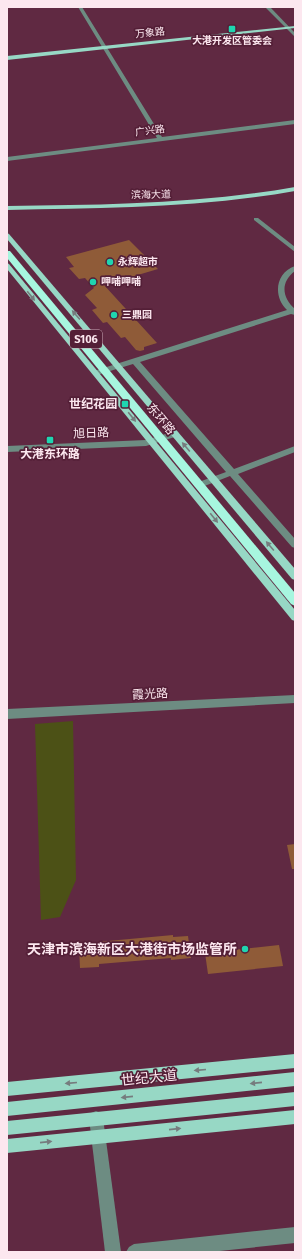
<svg xmlns="http://www.w3.org/2000/svg" width="302" height="1259" viewBox="0 0 302 1259" font-family="'Fira Sans','Noto Sans SC',sans-serif">
<rect width="100%" height="100%" fill="#602942"/>
<path fill="#4c5116" d="M73,721L76,880L60,917L41,920L35,724Z"/>
<g fill="#8f5b38">
<path d="M129,240L158,269L104,285L157,343L144,347V350L140,351L136,350L125,337L121,338L107,322L103,323L92,310L97,308L85,295L94,288L85,278L79,279L69,268L74,267L66,257Z"/>
<path d="M295,844V869H292L287,845Z"/>
<path d="M173,935V937L188,936L191,958L171,960V958L99,964V967L80,968L79,946L97,944V942Z"/>
<path d="M279,945L283,966L208,974L205,953Z"/>
</g>
<g fill="none" stroke-linecap="round" stroke-linejoin="round">
<g fill="#6d8c82" fill-rule="evenodd">
<path d="M78,7H82L162,137L295,120V124L7,161V157L157,138Z"/>
<path d="M265,7H270L295,33V37Z"/>
<path d="M254,218H258L295,247V252L254,220Z"/>
<path d="M295,266V271C280,282 282,298 295,309V315L291,314L140,362L234,469L295,446V452L238,474L295,539V548L292,547L230,476L202,487H196L195,485L196,483L226,472L133,364L97,375L93,373L94,371L287,310C273,297 275,273 295,266Z"/>
<path d="M175,431L178,432L179,434L178,436L146,446L7,452V446L146,440Z"/>
<path d="M295,695V703L7,719V709Z"/>
<path d="M96,1111L101,1113L103,1118L121,1252H105L89,1118L91,1113Z"/>
<path d="M295,1227V1243L210,1252H126L129,1247L134,1244Z"/>
</g>
<g fill="#97d8c5" fill-rule="evenodd">
<path d="M295,26V28L7,60V56Z"/>
<path d="M295,187V191C200,208 104,208 7,210V206C104,205 199,204 295,187Z"/>
<path d="M7,233L9,234L295,569V580L292,579L7,239Z"/>
<path d="M7,263L9,264L295,610V621L292,620L7,269Z"/>
<path d="M295,1054V1068L7,1096V1082Z"/>
<path d="M295,1072V1086L7,1116V1102Z"/>
<path d="M295,1092V1106L7,1135V1121Z"/>
<path d="M295,1110V1124L7,1153V1139Z"/>
</g>
<path fill="#a7f6df" fill-rule="evenodd" d="M7,251H10L295,593V606L291,604L7,258Z"/>
</g>
<defs><path id="oneway-solid" d="M-6-.8H1V-3.2L6.5 0L1 3.2V.8H-6Z"/></defs>
<g fill="#767c7e">
<use href="#oneway-solid" transform="translate(31 296) rotate(51)"/>
<use href="#oneway-solid" transform="translate(76 315) rotate(-131)"/>
<use href="#oneway-solid" transform="translate(132 417) rotate(51)"/>
<use href="#oneway-solid" transform="translate(186 447) rotate(-130)"/>
<use href="#oneway-solid" transform="translate(214 518) rotate(51)"/>
<use href="#oneway-solid" transform="translate(270 546) rotate(-130)"/>
<use href="#oneway-solid" transform="translate(200 1070) rotate(175)"/>
<use href="#oneway-solid" transform="translate(71 1083) rotate(175)"/>
<use href="#oneway-solid" transform="translate(256 1083) rotate(174)"/>
<use href="#oneway-solid" transform="translate(127 1097) rotate(174)"/>
<use href="#oneway-solid" transform="translate(175 1129) rotate(-6)"/>
<use href="#oneway-solid" transform="translate(46 1142) rotate(-6)"/>
</g>
<g fill="#1fd5b0" stroke="#541f37" stroke-width="1.5">
<rect x="228" y="25" width="8" height="8" rx="2"/>
<circle cx="110" cy="262" r="4"/>
<circle cx="93" cy="282" r="4"/>
<circle cx="114" cy="315" r="4"/>
<rect x="121" y="400" width="8" height="8" rx="2"/>
<rect x="46" y="436" width="8" height="8" rx="2"/>
<circle cx="245" cy="949" r="4"/>
</g>
<g text-anchor="middle" dominant-baseline="central" stroke-width="3.5" stroke-linejoin="round" paint-order="stroke">
<g font-size="10" fill="#fce7ef" stroke="#541f37">
<text transform="translate(150 33) rotate(-6)">万象路</text>
<text transform="translate(150 131) rotate(-7)">广兴路</text>
<text transform="translate(151 195) rotate(-1)">滨海大道</text>
</g>
<g font-size="10" font-weight="bold" fill="#fce7ef" stroke="#541f37" text-anchor="start">
<text x="232" y="41" text-anchor="middle">大港开发区管委会</text>
<text x="118" y="262">永辉超市</text>
<text x="101" y="282">呷哺呷哺</text>
<text x="122" y="315">三鼎园</text>
</g>
<rect fill="#541f37" stroke="#caabb8" stroke-width="1" x="70" y="330" width="32" height="18" rx="3"/>
<g font-size="11" font-weight="bold" fill="#fce7ef">
<text x="86" y="339">S106</text>
</g>
<g font-size="12" font-weight="bold" fill="#fce7ef" stroke="#541f37" text-anchor="end">
<text x="117" y="404">世纪花园</text>
<text x="50" y="454" text-anchor="middle">大港东环路</text>
</g>
<g font-size="12" fill="#fce7ef" stroke="#541f37">
<text transform="translate(161 419) rotate(50)">东环路</text>
<text transform="translate(91 433) rotate(-2)">旭日路</text>
<text transform="translate(150 694) rotate(-3)">霞光路</text>
</g>
<g font-size="14" font-weight="bold" fill="#fce7ef" stroke="#541f37" text-anchor="end">
<text x="237" y="949">天津市滨海新区大港街市场监管所</text>
</g>
<g font-size="14" fill="#fce7ef" stroke="#541f37">
<text transform="translate(149 1078) rotate(-6)">世纪大道</text>
</g>
</g>
<rect width="302" height="1259" fill="none" stroke="#fce7ef" stroke-width="16"/>
</svg>
